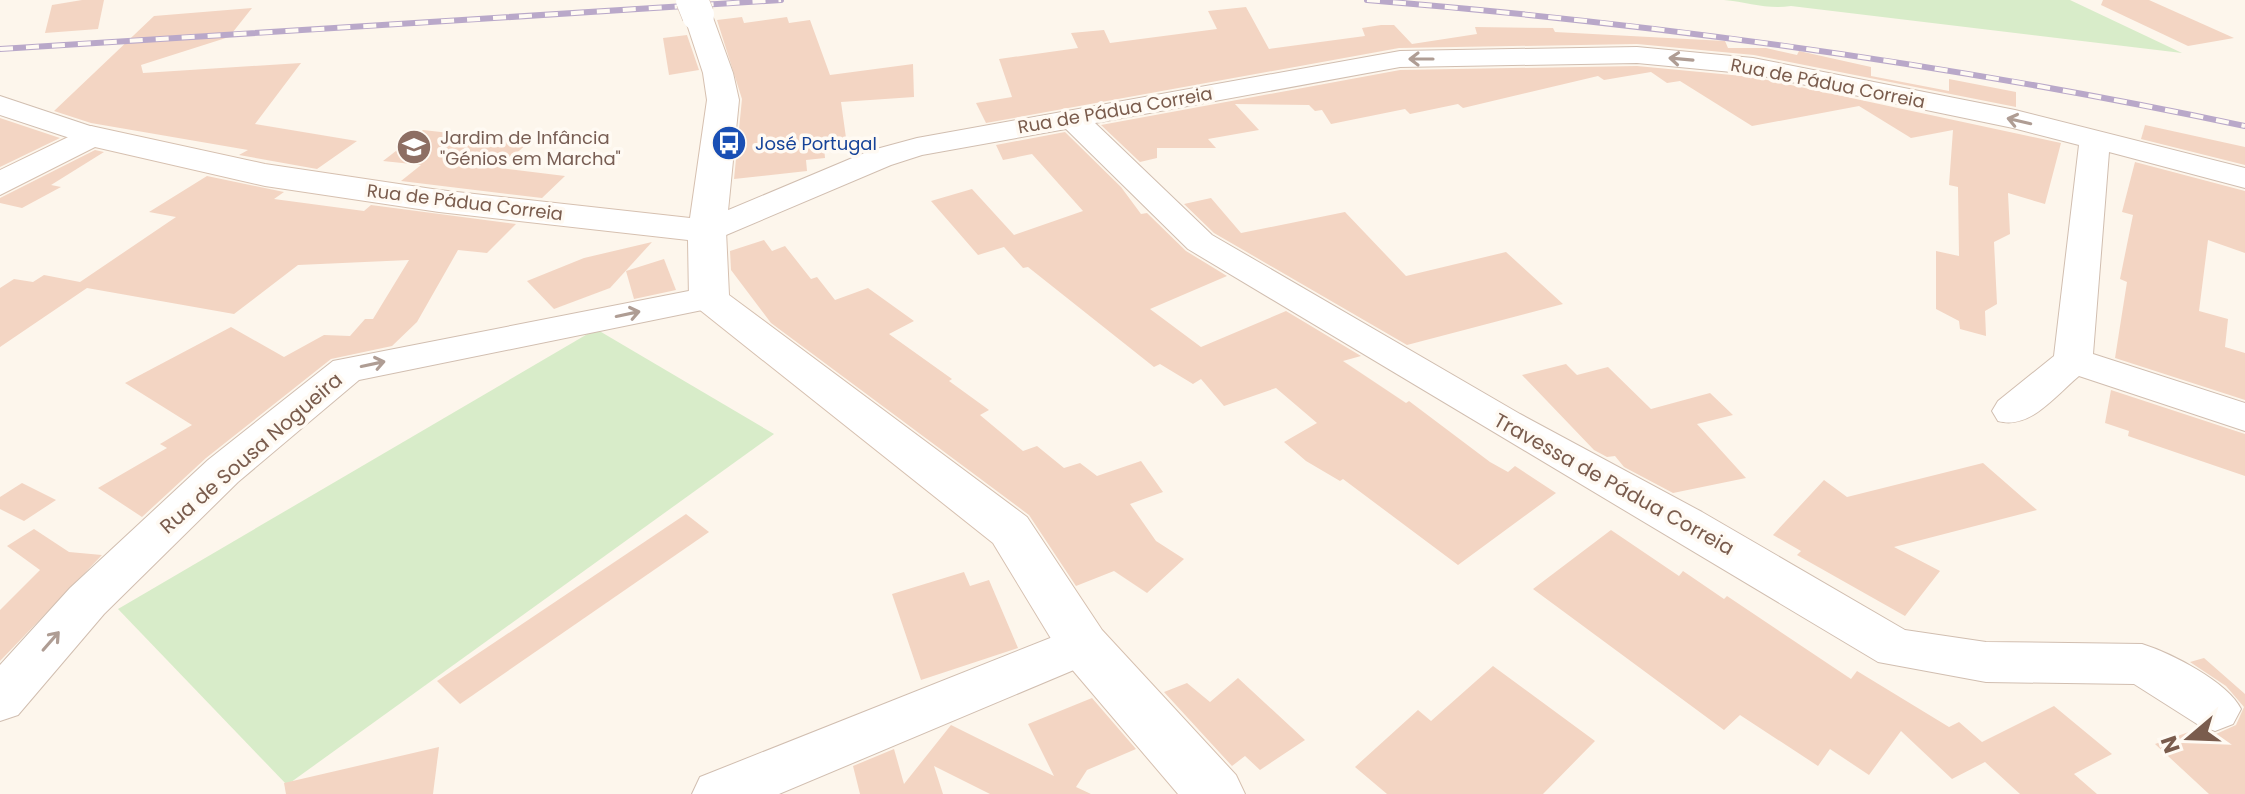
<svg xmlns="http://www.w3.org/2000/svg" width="2245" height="794" viewBox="0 0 2245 794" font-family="Poppins,sans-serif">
<rect width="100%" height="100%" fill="#fdf6ec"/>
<g fill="#d8ecc9">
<path d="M1724,0H2070L2182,53L1791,6C1768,10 1748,2 1724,0Z"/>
<path d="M596,329L774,434L287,785L118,609Z"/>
</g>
<g fill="#f3d5c3">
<path d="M82,0H104L98,29L45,33L52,5Z"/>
<path d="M2103,0H2149L2234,38L2188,46L2101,5Z"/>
<path d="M1246,7L1269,49L1365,36L1362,28L1381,25H1394L1412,44L1477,34L1475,27L1553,28L1555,32L1725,41L1728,48H1766L1797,55L1799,51L1871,67V76L1949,91V79L2016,92V107L1754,55L1637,44L1399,48L986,123L976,103L1012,97L999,59L1078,48L1071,33L1104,30L1110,43L1217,29L1208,11Z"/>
<path d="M252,8L229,37L141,65L143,73L301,63L255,124L357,141L317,169L239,155L248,150L91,123L54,111L154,16Z"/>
<path d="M742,17L744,23L787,17L789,23L810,20L830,75L913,64L914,97L841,102L847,145L824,147L825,158L806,160L807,171L734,179L742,99L717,20Z"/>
<path d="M687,35L699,70L669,75L663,38Z"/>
<path d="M1637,66L1753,77L2061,143L2045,204L2008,193L2010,234L1994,242L1997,304L1985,311L1986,336L1960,329L1959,321L1936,309V251L1959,256L1958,187L1949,185L1953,130L1911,138L1859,106L1752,126L1680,81L1667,83L1651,72L1604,80L1598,76L1463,108L1458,104L1410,114L1405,109L1331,124L1322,110L1315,111L1309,105L1235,104L1259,130L1208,139L1216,148H1157V158L1140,162L1101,125L1400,70Z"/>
<path d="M0,118L60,138L0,167Z"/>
<path d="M2145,125L2245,147V165L2141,139Z"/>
<path d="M423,130L529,142L500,168L565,176L542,198L401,181L421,165L383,161Z"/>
<path d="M1065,132L1121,187L1141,214L1147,213L1186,251L1227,276L1150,309L1201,347L1286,311L1361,356L1343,361L1406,403L1409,401L1490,462L1508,472L1515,466L1556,493L1458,565L1343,479L1340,481L1306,461L1284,442L1317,423L1276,388L1224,406L1201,379L1193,384L1160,364L1154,367L1028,267L1023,268L1004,247L978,255L931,201L972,189L1014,235L1083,211L1032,154L1003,160L996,145Z"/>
<path d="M95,150L104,152L51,185L61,187L22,208L0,203V198Z"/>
<path d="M2135,162L2245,191V253L2208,240L2199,311L2228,319L2225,347L2245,353V400L2115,358L2127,282L2120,279L2133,215L2122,212Z"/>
<path d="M207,176L284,192L274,199L364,211L371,205L516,224L487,253L458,250L417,322L392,346L331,359L206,458L142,517L98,488L167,448L160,444L192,425L125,383L231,327L284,357L324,335L350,336L365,319H373L409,260L298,265L234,314L87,288L0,347V288L14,279L33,282L44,275L80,282L176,217L149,212Z"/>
<path d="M1211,198L1241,233L1345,212L1406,276L1506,252L1563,304L1407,345L1214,233L1184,204Z"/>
<path d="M764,240L772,251L785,246L811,279L817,277L835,300L868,288L914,321L889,334L952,379L949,381L989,410L980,415L1023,451L1037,446L1064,468L1080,463L1097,476L1141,461L1163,492L1130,504L1156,541L1184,559L1147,593L1114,571L1076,586L1029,515L771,323L731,270L730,251Z"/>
<path d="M652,242L610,288L554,309L527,281L584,258Z"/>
<path d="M664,259L676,290L634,299L626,271Z"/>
<path d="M1566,364L1577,375L1608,367L1651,409L1710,393L1733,415L1697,424L1746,478L1673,493L1624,467L1615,456L1607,457L1594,450L1522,375Z"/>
<path d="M2111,390L2245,434V476L2128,436L2129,431L2105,423Z"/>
<path d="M1983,463L2037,510L1894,547L1940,571L1905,616L1797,555L1801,551L1773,535L1824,480L1847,497Z"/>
<path d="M22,483L56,500L24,521L0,509V497Z"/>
<path d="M686,514L709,532L460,704L437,681Z"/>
<path d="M34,529L69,552L102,555L0,661V610L40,570L7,546Z"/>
<path d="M1611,530L1679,576L1683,571L1724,599L1727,596L1851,679L1857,671L1949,727L1959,722L1982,742L2054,706L2112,754L2074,774L2097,794H2020L1985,762L1952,779L1901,731L1869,775L1830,749L1818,766L1740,715L1724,730L1533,589Z"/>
<path d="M964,572L970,586L989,580L1018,648L921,680L892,594Z"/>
<path d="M2204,658L2245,694V794H2209L2155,744L2200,728L2216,734L2236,725L2244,707L2226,686L2190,662Z"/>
<path d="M1493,666L1595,741L1543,794H1387L1355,767L1418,710L1431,721Z"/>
<path d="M1238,678L1305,740L1260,770L1245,756L1232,766L1164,692L1187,683L1210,702Z"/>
<path d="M1092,698L1136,749L1087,770L1076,787L1091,794H990L934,766L943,794H860L853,766L894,749L904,784L951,725L1054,776L1028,724Z"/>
<path d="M439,747L433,794H286L284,783Z"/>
</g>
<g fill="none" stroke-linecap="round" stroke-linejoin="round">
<g stroke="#d1beb0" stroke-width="2">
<g id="street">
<path d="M1637,47L1753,58L2015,110L2245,168V188L2109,152L2093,354L2245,403V431L2079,376C2055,396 2030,430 1998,421L1992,411L1998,401L2054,356L2079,145L2013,128L1753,74L1637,63L1400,67L1095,123L1212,235L1520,414L1702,512L1905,630L1986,642L2142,644C2171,653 2228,682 2241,709L2233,724L2215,731L2197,724L2134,684L1986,682L1878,662L1188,249L1066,129L922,155L891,165L719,238L707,241L695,238L690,231L695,224L869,151L917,138L1400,51Z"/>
<path d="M0,96L102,130L106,136L102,142L91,145L0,115Z"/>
<path d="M709,287L722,290L727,298L722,306L359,380L238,482L104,614L18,715L0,721V665L70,588L208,460L333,361Z"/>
<path d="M1083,625L1100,631L1108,645L1100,659L779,794H692L700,777Z"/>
</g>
</g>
<g stroke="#d6c0b0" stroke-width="2">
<path id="secondary" d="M698,6L708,9L712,15L733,73L739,100L726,231L729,295L1027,517L1102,630L1236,775L1245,794H1178L1064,660L993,543L695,306L689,298L688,240L439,212L265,186L95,147L0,195V170L91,126L265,164L439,190L690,218L707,100L703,73L684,15L688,9Z"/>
</g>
<use href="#street" fill="#fff" fill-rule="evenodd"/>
<use href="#secondary" fill="#fff" fill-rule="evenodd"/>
<g stroke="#b9a8c9" stroke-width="6">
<g id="rail">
<path d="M1367,0C1663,24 1954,65 2245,126"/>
<path d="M0,49L781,0"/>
</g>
</g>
<use href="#rail" stroke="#fffaf3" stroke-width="4" stroke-dasharray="13" stroke-linecap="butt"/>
<g stroke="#d6c0b0" stroke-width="33" stroke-linecap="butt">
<path id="secondary-bridge" d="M692,0L698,15"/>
</g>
<use href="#secondary-bridge" stroke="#fff" stroke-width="32"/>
</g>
<defs><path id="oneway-shaft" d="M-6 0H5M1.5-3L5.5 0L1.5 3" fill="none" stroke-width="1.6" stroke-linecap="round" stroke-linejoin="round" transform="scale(2)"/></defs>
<g stroke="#af9d94">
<use href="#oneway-shaft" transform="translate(1421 59) rotate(-180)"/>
<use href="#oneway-shaft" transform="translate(1681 59) rotate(-175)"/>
<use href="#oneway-shaft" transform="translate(2019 121) rotate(-167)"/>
<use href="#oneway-shaft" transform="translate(628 314) rotate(-12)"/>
<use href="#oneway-shaft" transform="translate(373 364) rotate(-12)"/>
<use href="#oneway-shaft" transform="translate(51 641) rotate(-49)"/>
</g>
<defs>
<g id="bus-disc" transform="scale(1.8)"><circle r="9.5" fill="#1a4fb4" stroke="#fffaf3"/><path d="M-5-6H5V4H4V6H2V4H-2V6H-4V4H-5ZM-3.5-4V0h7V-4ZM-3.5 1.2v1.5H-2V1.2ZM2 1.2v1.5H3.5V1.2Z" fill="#fff"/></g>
<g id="school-disc" transform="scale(1.8)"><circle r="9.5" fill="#8d6e63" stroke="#fffaf3"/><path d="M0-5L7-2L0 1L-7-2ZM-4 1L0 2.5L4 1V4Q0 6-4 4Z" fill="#fff"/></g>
</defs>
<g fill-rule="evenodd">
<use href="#bus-disc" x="729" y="143"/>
<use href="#school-disc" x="414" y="147"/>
</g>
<g text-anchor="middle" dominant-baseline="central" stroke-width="7" stroke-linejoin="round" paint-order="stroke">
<g font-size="18" fill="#7a5c4d" stroke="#fffaf3">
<text transform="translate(1828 83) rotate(11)">Rua de Pádua Correia</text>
<text transform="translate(1115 110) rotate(-10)">Rua de Pádua Correia</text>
<text transform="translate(465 202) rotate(7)">Rua de Pádua Correia</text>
</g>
<g font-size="18" fill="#785e54" stroke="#fffaf3" text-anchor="start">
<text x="440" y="137">Jardim de Infância<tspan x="440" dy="21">"Génios em Marcha"</tspan></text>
</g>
<g font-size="18" fill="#164399" stroke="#fffaf3" text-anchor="start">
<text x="755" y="143">José Portugal</text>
</g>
<g font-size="20" fill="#7a5c4d" stroke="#fffaf3">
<text transform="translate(251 453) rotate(-41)">Rua de Sousa Nogueira</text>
<text transform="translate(1614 484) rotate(29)">Travessa de Pádua Correia</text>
</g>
</g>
<g transform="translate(2189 738) rotate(251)" stroke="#fffaf3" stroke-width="6" paint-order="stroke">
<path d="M0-6L14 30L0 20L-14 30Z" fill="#7a5c4d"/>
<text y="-12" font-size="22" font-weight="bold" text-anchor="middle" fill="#7a5c4d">N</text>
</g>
</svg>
